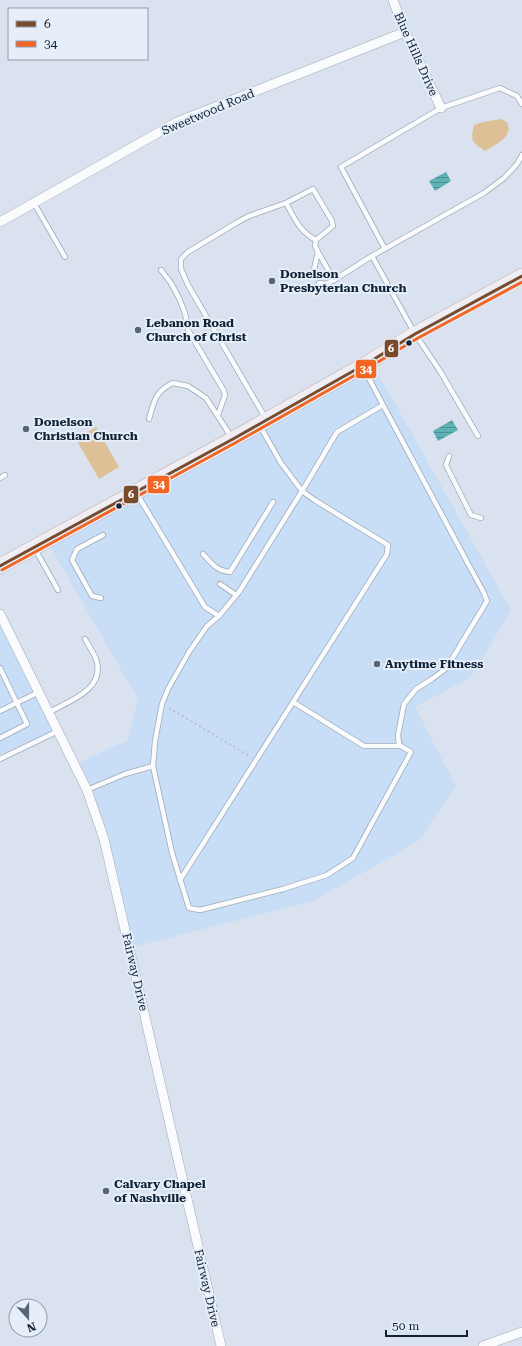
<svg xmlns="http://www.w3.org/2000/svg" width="522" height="1346" viewBox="0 0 522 1346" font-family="'Roboto Serif',serif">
<defs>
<pattern id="water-rules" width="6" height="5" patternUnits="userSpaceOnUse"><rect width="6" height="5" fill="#5eb2b5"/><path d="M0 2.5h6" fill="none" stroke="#4c9094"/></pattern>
</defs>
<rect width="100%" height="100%" fill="#d9e2ee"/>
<g fill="#c8ddf6">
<path d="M371,361L511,610L471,677L415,707L456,786L417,842L313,901L129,948L104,839L75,765L128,740L138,699L47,541Z"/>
<path d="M0,614L58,731L0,759Z"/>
</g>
<g fill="#ddc096">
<path d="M501,119L507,122C514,137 496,144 485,151C472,141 470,142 474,125L483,122Z"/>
<path d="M96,427L119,467L99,479L76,439Z"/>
</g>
<g fill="url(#water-rules)">
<path d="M446,172L451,181L435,191L429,181Z"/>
<path d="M452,420L458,430L438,441L433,431Z"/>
</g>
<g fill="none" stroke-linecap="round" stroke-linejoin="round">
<g stroke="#9ea9b8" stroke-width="6">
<g id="service">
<path d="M34,203L65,257"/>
<path d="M385,249L341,167L441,108L500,88L517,96L522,104"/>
<path d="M318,252L334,280"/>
<path d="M372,256L415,334L440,371L478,436"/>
<path d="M161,270L171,283L179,298L185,313L188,330L224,391L225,395L218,415"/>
<path d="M313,274L318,252L315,246L316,240L333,226L332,221L313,189L286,203C295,219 299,231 316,240"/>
<path d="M319,283L326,284L334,280L372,256L484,193L504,178L517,164L522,155"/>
<path d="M363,367L383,405L337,432L302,491L239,592L219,616L207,626L189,652L168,689L162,704L155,741L153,766L172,853L189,908L200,910L283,889L327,875L353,858L411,752L399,745L398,735L404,704L416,689L432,679L444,670L452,659L487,601L484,593L472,571L383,405"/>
<path d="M149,419C154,402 155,391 173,383L188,386L206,398L232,438"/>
<path d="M266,419L188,285L181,269V259L188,252L236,223L249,216L286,203"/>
<path d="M449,456L446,465L471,515L481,518"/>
<path d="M0,478L5,475"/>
<path d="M137,494L205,607L219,616"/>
<path d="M35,549L58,590"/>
<path d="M203,554C211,563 217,571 230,572L273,502"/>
<path d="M220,584L236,595"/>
<path d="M101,598L92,596L72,560L77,549L103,535"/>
<path d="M0,668L27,724L0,738"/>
<path d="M293,702L364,746H401"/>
<path d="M0,711L39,692"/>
<path d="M49,712C70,701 106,689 96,659C93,652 89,646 85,639"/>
<path d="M0,759L58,731"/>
<path d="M87,790L125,774L153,766"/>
<path d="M180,880L387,554L388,545L316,501L302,491L281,463L260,426"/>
</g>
</g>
<g stroke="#9ea9b8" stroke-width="10">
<g id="minor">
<path d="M393,0L405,32L441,108"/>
<path d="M0,222L177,122L405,32"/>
<path d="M0,614L87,790L104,839L221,1346"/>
<path d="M483,1346L522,1332"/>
</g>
</g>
<g stroke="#b5aeb6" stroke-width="16">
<path id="primary" d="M0,566L233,439L371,361L415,334L522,276"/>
</g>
<path stroke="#bbc1c8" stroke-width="2" stroke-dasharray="2 3" stroke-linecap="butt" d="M169,708L251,757"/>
<use href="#service" stroke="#f9fbfc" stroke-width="4.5"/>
<use href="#minor" stroke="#f9fbfc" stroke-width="9"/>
<use href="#primary" stroke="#f2edf0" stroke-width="15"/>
<g stroke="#e5eef9" stroke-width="6">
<path id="bus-1" d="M0,566L233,439L371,361L415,334L522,276"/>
</g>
<g stroke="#e5eef9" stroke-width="6">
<path id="bus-2" d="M2,570L235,443L373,365L418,338L522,282"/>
</g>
<use href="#bus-1" stroke="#7a4b2a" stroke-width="3"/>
<use href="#bus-2" stroke="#f26522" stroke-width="3"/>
</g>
<g fill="#576576" stroke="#e5eef9" stroke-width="1.5">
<circle cx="272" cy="281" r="4"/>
<circle cx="138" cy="330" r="4"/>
<circle cx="26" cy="429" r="4"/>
<circle cx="377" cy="664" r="4"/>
<circle cx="106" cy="1191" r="4"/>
</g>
<g fill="#112236" stroke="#e5eef9" stroke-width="1.5">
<circle cx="409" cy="343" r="3.5"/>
<circle cx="119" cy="506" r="3.5"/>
</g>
<g text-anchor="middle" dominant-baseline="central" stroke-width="4" stroke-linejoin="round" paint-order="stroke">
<g font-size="12" fill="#112236" stroke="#e5eef9">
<text transform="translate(416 54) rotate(66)">Blue Hills Drive</text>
<text transform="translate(208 112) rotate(-23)">Sweetwood Road</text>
<text transform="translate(135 972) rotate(77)">Fairway Drive</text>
<text transform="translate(207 1288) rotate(77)">Fairway Drive</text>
</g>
<g font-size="12" font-weight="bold" fill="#112236" stroke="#e5eef9" text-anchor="start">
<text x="280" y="274">Donelson<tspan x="280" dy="14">Presbyterian Church</tspan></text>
<text x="146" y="323">Lebanon Road<tspan x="146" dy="14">Church of Christ</tspan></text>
<text x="34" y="422">Donelson<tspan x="34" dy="14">Christian Church</tspan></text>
<text x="385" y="664">Anytime Fitness</text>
<text x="114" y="1184">Calvary Chapel<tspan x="114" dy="14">of Nashville</tspan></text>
</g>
</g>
<g stroke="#e5eef9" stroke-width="1.5">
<rect x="384" y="339" width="15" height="19" rx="4" fill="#7a4b2a"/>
<rect x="355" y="359" width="22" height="20" rx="4" fill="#f26522"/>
<rect x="147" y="475" width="23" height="19" rx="4" fill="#f26522"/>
<rect x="123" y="485" width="16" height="19" rx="4" fill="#7a4b2a"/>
</g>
<g font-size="11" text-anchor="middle" font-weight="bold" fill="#fff">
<text x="391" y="352">6</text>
<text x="366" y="373">34</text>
<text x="159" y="488">34</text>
<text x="131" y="498">6</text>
</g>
<rect x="8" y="8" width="140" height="52" fill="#e5eef9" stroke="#909cab"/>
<rect x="16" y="21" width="20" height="6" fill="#7a4b2a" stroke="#909cab"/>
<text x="44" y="28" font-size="12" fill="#112236">6</text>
<rect x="16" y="41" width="20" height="6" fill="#f26522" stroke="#909cab"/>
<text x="44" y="48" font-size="12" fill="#112236">34</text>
<g transform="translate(28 1318) rotate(159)"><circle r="19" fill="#e5eef9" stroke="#909cab"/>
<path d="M0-3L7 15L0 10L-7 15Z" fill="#576576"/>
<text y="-6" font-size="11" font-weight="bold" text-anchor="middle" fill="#112236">N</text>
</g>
<path d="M386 1330v6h81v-6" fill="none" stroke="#112236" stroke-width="2"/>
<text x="392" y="1330" font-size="12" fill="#112236" stroke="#e5eef9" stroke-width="3" paint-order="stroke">50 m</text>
</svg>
